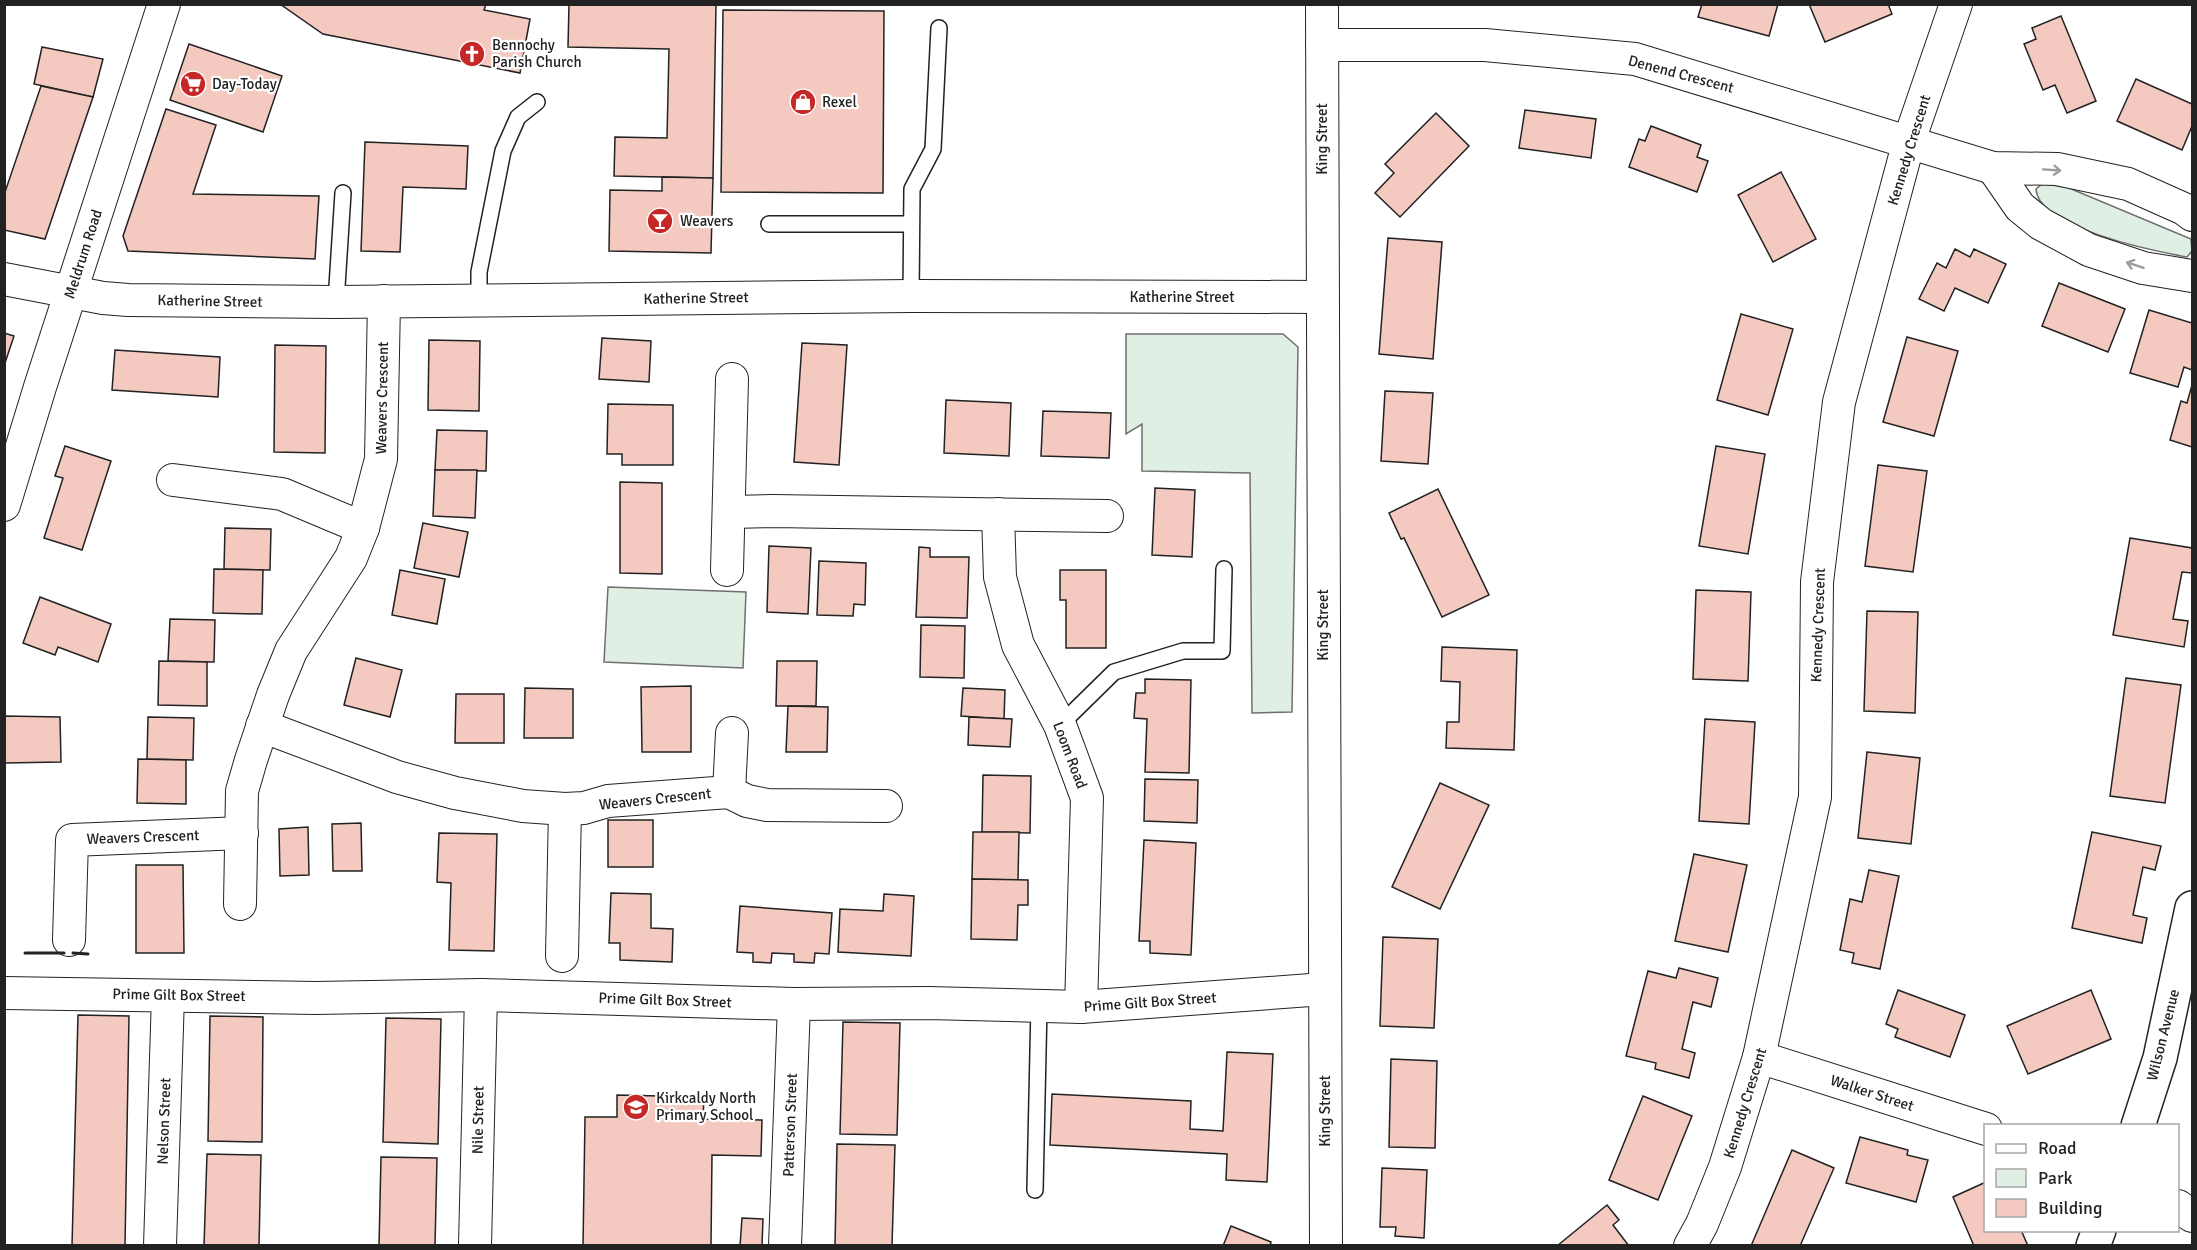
<svg xmlns="http://www.w3.org/2000/svg" width="2197" height="1250" viewBox="0 0 2197 1250" font-family="Signika,sans-serif">
<rect width="100%" height="100%" fill="#fff"/>
<g fill="#e0efe3" stroke="#6f6f6f" stroke-width="1.5">
<path d="M2043,183L2069,188L2191,239L2192,251L2187,257C2154,251 2038,228 2036,189Z"/>
<path d="M1126,334H1283L1298,347L1292,712L1252,713L1250,473L1142,471V424L1126,434Z"/>
<path d="M608,587L746,592L743,668L604,662Z"/>
</g>
<g fill="#f3c9c0" stroke="#222" stroke-width="1.5">
<path d="M280,4H486L484,10L530,19L520,73L323,34Z"/>
<path d="M569,4H716L713,178L614,176L615,137L667,138L669,49L568,47Z"/>
<path d="M1702,4H1778L1769,36L1698,17Z"/>
<path d="M1809,4H1888L1892,14L1825,42Z"/>
<path d="M723,10L884,11L883,193L721,192Z"/>
<path d="M2061,16L2096,101L2067,113L2055,85L2043,90L2024,44L2036,39L2032,28Z"/>
<path d="M189,44L282,76L263,132L170,100Z"/>
<path d="M42,47L103,59L93,97L34,84Z"/>
<path d="M2136,79L2192,104V126L2182,150L2117,121Z"/>
<path d="M41,86L93,97L45,239L4,230V195Z"/>
<path d="M166,109L216,125L193,194L319,196L315,259L128,251L123,236Z"/>
<path d="M1525,110L1596,119L1591,158L1519,148Z"/>
<path d="M1436,113L1469,146L1400,217L1375,193L1394,173L1385,164Z"/>
<path d="M1651,126L1701,145L1697,157L1708,161L1697,192L1629,167L1639,139L1645,141Z"/>
<path d="M365,142L468,146L466,189L403,187L400,252L361,251Z"/>
<path d="M1781,172L1816,239L1773,262L1738,195Z"/>
<path d="M662,177L713,178L711,253L609,251L610,190L662,191Z"/>
<path d="M1388,238L1442,242L1433,359L1379,354Z"/>
<path d="M1955,249L1970,257L1974,249L2006,264L1988,303L1955,288L1944,311L1919,299L1937,263L1946,268Z"/>
<path d="M2059,283L2125,309L2108,352L2042,326Z"/>
<path d="M2149,310L2192,323V370L2184,367L2178,387L2130,373Z"/>
<path d="M1741,314L1793,329L1768,415L1717,400Z"/>
<path d="M4,333L14,336L4,366Z"/>
<path d="M1907,337L1958,351L1934,436L1883,422Z"/>
<path d="M602,338L651,341L649,382L599,379Z"/>
<path d="M429,340L480,341L479,411L428,410Z"/>
<path d="M802,343L847,345L839,465L794,462Z"/>
<path d="M275,345L326,346L325,453L274,452Z"/>
<path d="M115,350L220,357L218,397L112,390Z"/>
<path d="M2192,385V447L2170,440L2181,401L2187,403Z"/>
<path d="M1385,391L1433,393L1428,464L1381,461Z"/>
<path d="M946,400L1011,403L1009,456L944,453Z"/>
<path d="M608,404L673,405V465H622V454H607Z"/>
<path d="M1043,411L1111,413L1109,458L1041,456Z"/>
<path d="M437,430L487,431L486,471L435,470Z"/>
<path d="M65,446L111,461L82,550L44,538L63,478L55,476Z"/>
<path d="M1716,446L1765,454L1748,554L1699,546Z"/>
<path d="M1878,465L1927,471L1913,572L1865,566Z"/>
<path d="M435,470H477L475,518L433,516Z"/>
<path d="M620,482L662,483V574L620,573Z"/>
<path d="M1155,488L1195,490L1192,557L1152,555Z"/>
<path d="M1438,489L1489,595L1442,617L1404,538L1401,539L1389,513Z"/>
<path d="M423,523L468,532L459,577L414,568Z"/>
<path d="M225,528L271,529L270,570L224,569Z"/>
<path d="M2130,538L2192,548V573L2182,572L2173,619L2188,621L2184,647L2113,635Z"/>
<path d="M769,546L811,548L808,614L767,612Z"/>
<path d="M919,547L930,548V557H969L967,618L916,617Z"/>
<path d="M819,561L866,563L865,605L854,604L853,616L817,615Z"/>
<path d="M214,569L263,570L262,614L213,613Z"/>
<path d="M400,570L445,579L437,624L392,615Z"/>
<path d="M1060,570H1106V648H1066V600H1060Z"/>
<path d="M1696,590L1751,592L1748,681L1693,679Z"/>
<path d="M40,597L111,624L98,662L58,647L55,655L23,643Z"/>
<path d="M1867,611L1918,612L1915,713L1864,711Z"/>
<path d="M170,619L215,620L214,662L168,661Z"/>
<path d="M921,625L965,626L964,678L920,677Z"/>
<path d="M1442,647L1517,650L1514,750L1446,748L1447,722H1459L1460,682L1441,681Z"/>
<path d="M356,658L402,670L390,717L344,705Z"/>
<path d="M159,661L207,662V706L158,705Z"/>
<path d="M777,661H817L816,706H776Z"/>
<path d="M2126,678L2181,685L2165,803L2110,796Z"/>
<path d="M1145,679L1191,680L1189,773L1145,772L1147,719L1134,718L1136,693H1145Z"/>
<path d="M691,686V752H642L641,687Z"/>
<path d="M525,688L573,689V738H524Z"/>
<path d="M963,688L1005,690L1004,719L961,716Z"/>
<path d="M456,694H504V743H455Z"/>
<path d="M788,706L828,707L827,752H786Z"/>
<path d="M4,716L60,717L61,762L4,763Z"/>
<path d="M148,717L194,718L193,760L147,759Z"/>
<path d="M969,717L1012,719L1010,747L968,745Z"/>
<path d="M1705,719L1755,722L1749,824L1699,821Z"/>
<path d="M1867,752L1920,758L1911,844L1858,838Z"/>
<path d="M138,759L186,760V804L137,803Z"/>
<path d="M983,775L1031,776L1030,833L982,832Z"/>
<path d="M1145,779L1198,780L1197,823L1144,821Z"/>
<path d="M1440,783L1489,805L1440,909L1392,887Z"/>
<rect x="608" y="820" width="45" height="47"/>
<path d="M361,823L362,871H333L332,824Z"/>
<path d="M308,827L309,875L280,876L279,829Z"/>
<path d="M973,832H1019L1018,880L972,879Z"/>
<path d="M2092,832L2161,846L2155,870L2143,867L2133,915L2147,918L2142,943L2072,928Z"/>
<path d="M439,833L497,834L494,951L449,950L451,883L437,882Z"/>
<path d="M1144,840L1196,843L1191,955L1150,953V941H1139Z"/>
<path d="M1694,854L1747,865L1728,952L1675,941Z"/>
<path d="M136,865H183L184,953H136Z"/>
<path d="M1869,870L1899,876L1880,969L1852,963L1854,953L1840,950L1850,899L1862,902Z"/>
<path d="M972,879L1028,880V905H1018L1017,940L971,939Z"/>
<path d="M611,893L651,894V928L673,929L672,962L620,960V943H609Z"/>
<path d="M884,894L914,896L911,956L838,952L840,909L883,911Z"/>
<path d="M740,906L832,913L829,954L815,953L814,963L794,962V954L772,953L771,963L753,962V953L737,952Z"/>
<path d="M1383,937L1438,939L1434,1028L1380,1026Z"/>
<path d="M1679,968L1718,978L1711,1007L1693,1002L1682,1049L1695,1053L1689,1078L1655,1069L1656,1063L1626,1056L1648,971L1676,978Z"/>
<path d="M1898,990L1965,1015L1950,1057L1895,1037L1898,1029L1886,1024Z"/>
<path d="M2091,990L2111,1039L2028,1074L2007,1026Z"/>
<path d="M78,1015L129,1016L125,1246H72Z"/>
<path d="M210,1016L263,1017L262,1142L208,1141Z"/>
<path d="M386,1018L441,1019L438,1144L383,1142Z"/>
<path d="M843,1022L900,1023L897,1135L840,1134Z"/>
<path d="M1227,1052L1273,1054L1267,1182L1226,1180L1227,1154L1050,1145L1052,1094L1191,1101L1190,1129L1223,1131Z"/>
<path d="M1391,1059L1437,1061L1435,1148L1389,1147Z"/>
<path d="M617,1095L704,1097L703,1119L762,1120L761,1156L712,1155L711,1246H583L585,1117H617Z"/>
<path d="M1643,1096L1692,1116L1658,1200L1609,1180Z"/>
<path d="M1860,1137L1908,1150L1907,1155L1928,1160L1916,1202L1846,1183Z"/>
<path d="M837,1144L895,1145L892,1246H835Z"/>
<path d="M1792,1150L1834,1168L1800,1246H1751Z"/>
<path d="M207,1154L261,1155L259,1246H204Z"/>
<path d="M381,1157L437,1158L435,1246H379Z"/>
<path d="M1382,1168L1427,1170L1424,1238L1395,1236L1396,1227H1380Z"/>
<path d="M1986,1182V1230H2021L2028,1246H1974L1953,1197Z"/>
<path d="M1607,1205L1619,1220L1613,1225L1629,1246H1557Z"/>
<path d="M742,1218L763,1219L762,1246H740Z"/>
<path d="M1231,1226L1271,1242L1270,1246H1223Z"/>
</g>
<g fill="none" stroke-linecap="round" stroke-linejoin="round">
<g stroke="#222" stroke-width="18">
<g id="service">
<path d="M769,224H911"/>
<path d="M911,296L912,189L933,149L939,28"/>
<path d="M479,300V272L503,151L518,117L537,102"/>
<path d="M336,302L343,193"/>
<path d="M1060,725L1114,672L1183,651H1222L1224,569"/>
<path d="M1035,1190L1039,1005"/>
</g>
</g>
<g stroke="#222" stroke-width="34">
<g id="minor">
<path d="M1322,4L1326,1246"/>
<path d="M1322,45H1485L1635,59L1993,168L2057,169L2128,184L2184,209L2192,215"/>
<path d="M1993,168L2020,207L2041,224L2089,250L2143,268L2192,276"/>
<path d="M4,279L103,298L128,300L336,302L911,296L1322,297"/>
<path d="M173,480L282,494L363,528"/>
<path d="M4,505L40,387L164,4"/>
<path d="M729,512L772,511L1107,516"/>
<path d="M998,514L1000,577L1018,645L1060,725L1087,798L1081,1007"/>
<path d="M727,570L732,379"/>
<path d="M262,726L397,777L455,793L523,806L565,809L584,808L608,801L729,792L747,801L767,805L886,806"/>
<path d="M729,792L732,733"/>
<path d="M240,904L242,791L251,760L273,695L291,651L351,558L363,528L381,459L384,301"/>
<path d="M69,940L72,840L242,833"/>
<path d="M562,956L565,809"/>
<path d="M4,993L316,998L481,995L794,1004L928,1003L1081,1007L1324,989"/>
<path d="M1759,1057L1986,1129"/>
<path d="M2178,1206L2192,1216"/>
<path d="M160,1246L168,996"/>
<path d="M475,1246L481,995"/>
<path d="M785,1246L794,1004"/>
<path d="M1690,1246L1702,1224L1725,1167L1759,1057L1815,797L1817,582L1839,402L1909,141L1956,4"/>
</g>
</g>
<g stroke="#222" stroke-width="36">
<g id="tertiary">
<path d="M2138,1126L2160,1058L2192,908"/>
<path d="M2093,1246L2099,1230"/>
</g>
</g>
<use href="#service" stroke="#fff" stroke-width="15"/>
<use href="#minor" stroke="#fff" stroke-width="32"/>
<use href="#tertiary" stroke="#fff" stroke-width="33"/>
<g stroke="#222" stroke-width="3">
<path d="M25,953H64"/>
<path d="M73,953L88,954"/>
</g>
</g>
<defs><path id="oneway-shaft" d="M-6 0H5M1.5-3L5.5 0L1.5 3" fill="none" stroke-width="1.6" stroke-linecap="round" stroke-linejoin="round" transform="scale(1.5)"/></defs>
<g stroke="#9c9c9c">
<use href="#oneway-shaft" transform="translate(2052 170) rotate(4)"/>
<use href="#oneway-shaft" transform="translate(2135 265) rotate(-162)"/>
</g>
<defs>
<g id="church-disc" transform="scale(1.35)"><circle r="9.5" fill="#c62828" stroke="#fff"/><path d="M-1.2-6h2.4v3.5h3.3v2.4h-3.3V6h-2.4V-.1h-3.3v-2.4h3.3Z" fill="#fff"/></g>
<g id="supermarket-disc" transform="scale(1.35)"><circle r="9.5" fill="#c62828" stroke="#fff"/><path d="M-6-5.5h2.5l.6 2H6L4.5 2H-2.5L-4.4-4H-6ZM-1.5 3.2a1.3 1.3 0 1 0 .1 0ZM3 3.2a1.3 1.3 0 1 0 .1 0Z" fill="#fff"/></g>
<g id="shop-disc" transform="scale(1.35)"><circle r="9.5" fill="#c62828" stroke="#fff"/><path d="M-5-2.5h2.3a2.7 3.5 0 0 1 5.4 0H5L5.5 6h-11ZM-1.5-2.5h3a1.5 2.3 0 0 0-3 0Z" fill="#fff"/></g>
<g id="bar-disc" transform="scale(1.35)"><circle r="9.5" fill="#c62828" stroke="#fff"/><path d="M-6-5H6L.8 .8V4.5H3.5V6h-7V4.5H-.8V.8Z" fill="#fff"/></g>
<g id="school-disc" transform="scale(1.35)"><circle r="9.5" fill="#c62828" stroke="#fff"/><path d="M0-5L7-2L0 1L-7-2ZM-4 1L0 2.5L4 1V4Q0 6-4 4Z" fill="#fff"/></g>
</defs>
<g fill-rule="evenodd">
<use href="#church-disc" x="472" y="54"/>
<use href="#supermarket-disc" x="193" y="84"/>
<use href="#shop-disc" x="803" y="102"/>
<use href="#bar-disc" x="660" y="221"/>
<use href="#school-disc" x="636" y="1107"/>
</g>
<g text-anchor="middle" dominant-baseline="central" stroke-width="4.5" stroke-linejoin="round" paint-order="stroke">
<g font-size="15" fill="#222" stroke="#fff" text-anchor="start">
<text x="492" y="45">Bennochy<tspan x="492" dy="17">Parish Church</tspan></text>
<text x="212" y="84">Day-Today</text>
<text x="822" y="102">Rexel</text>
<text x="680" y="221">Weavers</text>
<text x="656" y="1098">Kirkcaldy North<tspan x="656" dy="17">Primary School</tspan></text>
</g>
<g font-size="15" fill="#222" stroke="#fff">
<text transform="translate(1681 74) rotate(15)">Denend Crescent</text>
<text transform="translate(1322 139) rotate(-90)">King Street</text>
<text transform="translate(1909 150) rotate(-73)">Kennedy Crescent</text>
<text transform="translate(83 254) rotate(-72)">Meldrum Road</text>
<text x="1182" y="297">Katherine Street</text>
<text transform="translate(696 298) rotate(-1)">Katherine Street</text>
<text transform="translate(210 301) rotate(1)">Katherine Street</text>
<text transform="translate(382 398) rotate(-89)">Weavers Crescent</text>
<text transform="translate(1323 625) rotate(-90)">King Street</text>
<text transform="translate(1818 625) rotate(-88)">Kennedy Crescent</text>
<text transform="translate(1070 755) rotate(69)">Loom Road</text>
<text transform="translate(655 799) rotate(-6)">Weavers Crescent</text>
<text transform="translate(143 837) rotate(-2)">Weavers Crescent</text>
<text transform="translate(179 995) rotate(1)">Prime Gilt Box Street</text>
<text transform="translate(665 1000) rotate(2)">Prime Gilt Box Street</text>
<text transform="translate(1150 1002) rotate(-4)">Prime Gilt Box Street</text>
<text transform="translate(2163 1035) rotate(-76)">Wilson Avenue</text>
<text transform="translate(1872 1093) rotate(18)">Walker Street</text>
<text transform="translate(1745 1103) rotate(-73)">Kennedy Crescent</text>
<text transform="translate(1325 1111) rotate(-90)">King Street</text>
<text transform="translate(478 1120) rotate(-89)">Nile Street</text>
<text transform="translate(164 1121) rotate(-88)">Nelson Street</text>
<text transform="translate(790 1125) rotate(-88)">Patterson Street</text>
</g>
</g>
<rect width="2197" height="1250" fill="none" stroke="#222222" stroke-width="12"/>
<rect x="1984" y="1124" width="195" height="108" fill="#ffffff" stroke="#a7a7a7" stroke-width="1.5"/>
<rect x="1996" y="1144" width="30" height="9" fill="#ffffff" stroke="#a7a7a7" stroke-width="1.5"/>
<text x="2038" y="1154" font-size="18" fill="#222222">Road</text>
<rect x="1996" y="1169" width="30" height="18" fill="#e0efe3" stroke="#a7a7a7" stroke-width="1.5"/>
<text x="2038" y="1184" font-size="18" fill="#222222">Park</text>
<rect x="1996" y="1199" width="30" height="18" fill="#f3c9c0" stroke="#a7a7a7" stroke-width="1.5"/>
<text x="2038" y="1214" font-size="18" fill="#222222">Building</text>
</svg>
